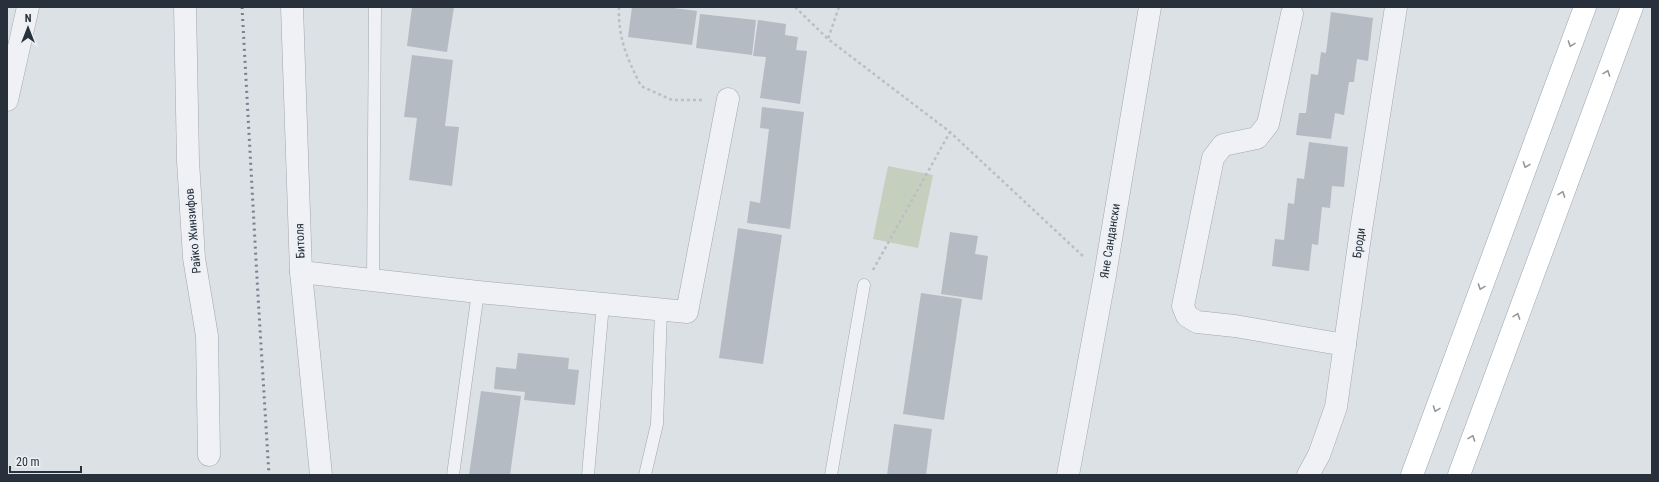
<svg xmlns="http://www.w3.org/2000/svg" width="1659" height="482" viewBox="0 0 1659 482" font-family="'Roboto Condensed',sans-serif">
<rect width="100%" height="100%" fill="#dce1e6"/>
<path fill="#c4cfbe" d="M888,166L933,175L918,248L873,239Z"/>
<g fill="#b4bbc2">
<path d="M412,7H454L447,52L407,46Z"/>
<path d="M632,7H666L697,11L692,45L628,37Z"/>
<path d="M1331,12L1373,18L1368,61L1357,59L1354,82H1349L1344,115L1335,113L1331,139L1296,135L1299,113H1306L1311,74L1318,75L1321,52L1326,53Z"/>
<path d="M700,14L756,20L752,55L696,48Z"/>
<path d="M758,20L786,24L785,35L798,37L796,50L807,51L800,104L760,98L766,57L753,56Z"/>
<path d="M412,55L453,60L445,126L459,127L452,186L409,180L417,118L404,117Z"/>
<path d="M762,107L804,112L790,229L747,223L750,201L760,203L769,129L760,128Z"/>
<path d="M1309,142L1348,147L1344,187L1332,186L1330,208L1322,207L1318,245L1312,244L1309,271L1272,266L1275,239L1284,240L1288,203L1294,204L1297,178L1304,179Z"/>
<path d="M738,228L782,235L763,364L719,358Z"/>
<path d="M950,232L978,236L975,254L988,256L982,300L941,294Z"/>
<path d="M921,293L962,299L944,420L903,414Z"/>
<path d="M518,353L569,358L568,369L579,370L575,405L524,400L525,392L494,389L496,367L516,369Z"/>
<path d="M481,391L521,396L510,475H469Z"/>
<path d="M894,424L932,429L926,475H887Z"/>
</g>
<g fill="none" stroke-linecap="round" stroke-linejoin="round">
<g stroke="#a2a8af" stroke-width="13">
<g id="service">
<path d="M373,279L375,7"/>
<path d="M453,475L478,292"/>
<path d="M588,475L603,304"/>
<path d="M645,475L657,424L661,310"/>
<path d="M831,475L864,285"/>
</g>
</g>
<g stroke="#a2a8af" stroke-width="23">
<g id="minor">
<path d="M185,7L188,161L194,258L207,336L209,455"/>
<path d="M1292,14L1268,124L1257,138L1223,145L1213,158L1183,306L1187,316L1197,322L1235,326L1345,345"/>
<path d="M7,100L28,7"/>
<path d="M301,272L478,292L687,312L728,99"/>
<path d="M1308,475L1319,455L1336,407L1361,230L1396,7"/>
</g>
</g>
<g stroke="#a2a8af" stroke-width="23">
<g id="tertiary">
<path d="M292,7L301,272L321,475"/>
<path d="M1068,475L1105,275L1150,7"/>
</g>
</g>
<g stroke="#9ca6b1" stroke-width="23">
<g id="primary">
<path d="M1412,475L1585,7"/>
<path d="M1459,475L1632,7"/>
</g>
</g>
<g stroke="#bbbfc4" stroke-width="2.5" stroke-dasharray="3 3" stroke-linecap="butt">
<path d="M619,7C618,39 627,58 641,86L672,100H704"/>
<path d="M795,7L828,39"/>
<path d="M839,7L828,39L950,132L1085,258"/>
<path d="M873,270L950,132"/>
</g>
<use href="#service" stroke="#eff1f4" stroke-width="12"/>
<use href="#minor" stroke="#eff1f4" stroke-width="22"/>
<use href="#tertiary" stroke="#eff1f4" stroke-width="22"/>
<use href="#primary" stroke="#fff" stroke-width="22"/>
<path stroke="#77828f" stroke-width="3" stroke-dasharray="2 4" stroke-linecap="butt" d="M242,7L258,296L269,475"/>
</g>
<defs><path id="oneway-chevron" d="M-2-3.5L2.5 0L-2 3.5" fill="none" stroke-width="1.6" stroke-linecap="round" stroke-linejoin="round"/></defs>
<g stroke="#93989d">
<use href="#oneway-chevron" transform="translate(1571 44) rotate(110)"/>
<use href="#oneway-chevron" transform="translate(1607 73) rotate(-70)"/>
<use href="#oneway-chevron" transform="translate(1526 165) rotate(110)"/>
<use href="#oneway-chevron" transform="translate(1562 194) rotate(-70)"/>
<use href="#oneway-chevron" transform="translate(1481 287) rotate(110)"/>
<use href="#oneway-chevron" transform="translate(1517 316) rotate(-70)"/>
<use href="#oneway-chevron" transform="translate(1436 409) rotate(110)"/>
<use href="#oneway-chevron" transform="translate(1472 438) rotate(-70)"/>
</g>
<g text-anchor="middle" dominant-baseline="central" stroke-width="3" stroke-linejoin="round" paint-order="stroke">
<g font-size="12" fill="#27303b" stroke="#ecf0f4">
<text transform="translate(193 231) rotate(-95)">Райко Жинзифов</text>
<text transform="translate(300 241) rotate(-92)">Битоля</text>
<text transform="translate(1110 241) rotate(-81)">Яне Сандански</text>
<text transform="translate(1359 243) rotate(-82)">Броди</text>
</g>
</g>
<rect width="1659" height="482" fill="none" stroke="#27303b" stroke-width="16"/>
<g transform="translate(28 28)" stroke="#ecf0f4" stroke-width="3" paint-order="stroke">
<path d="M0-3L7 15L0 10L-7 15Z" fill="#27303b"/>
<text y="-6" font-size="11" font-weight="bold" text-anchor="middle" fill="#27303b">N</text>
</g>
<path d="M10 466v6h71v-6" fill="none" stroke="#27303b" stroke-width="2"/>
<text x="16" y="466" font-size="12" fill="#27303b" stroke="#ecf0f4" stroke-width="3" paint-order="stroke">20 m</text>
</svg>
